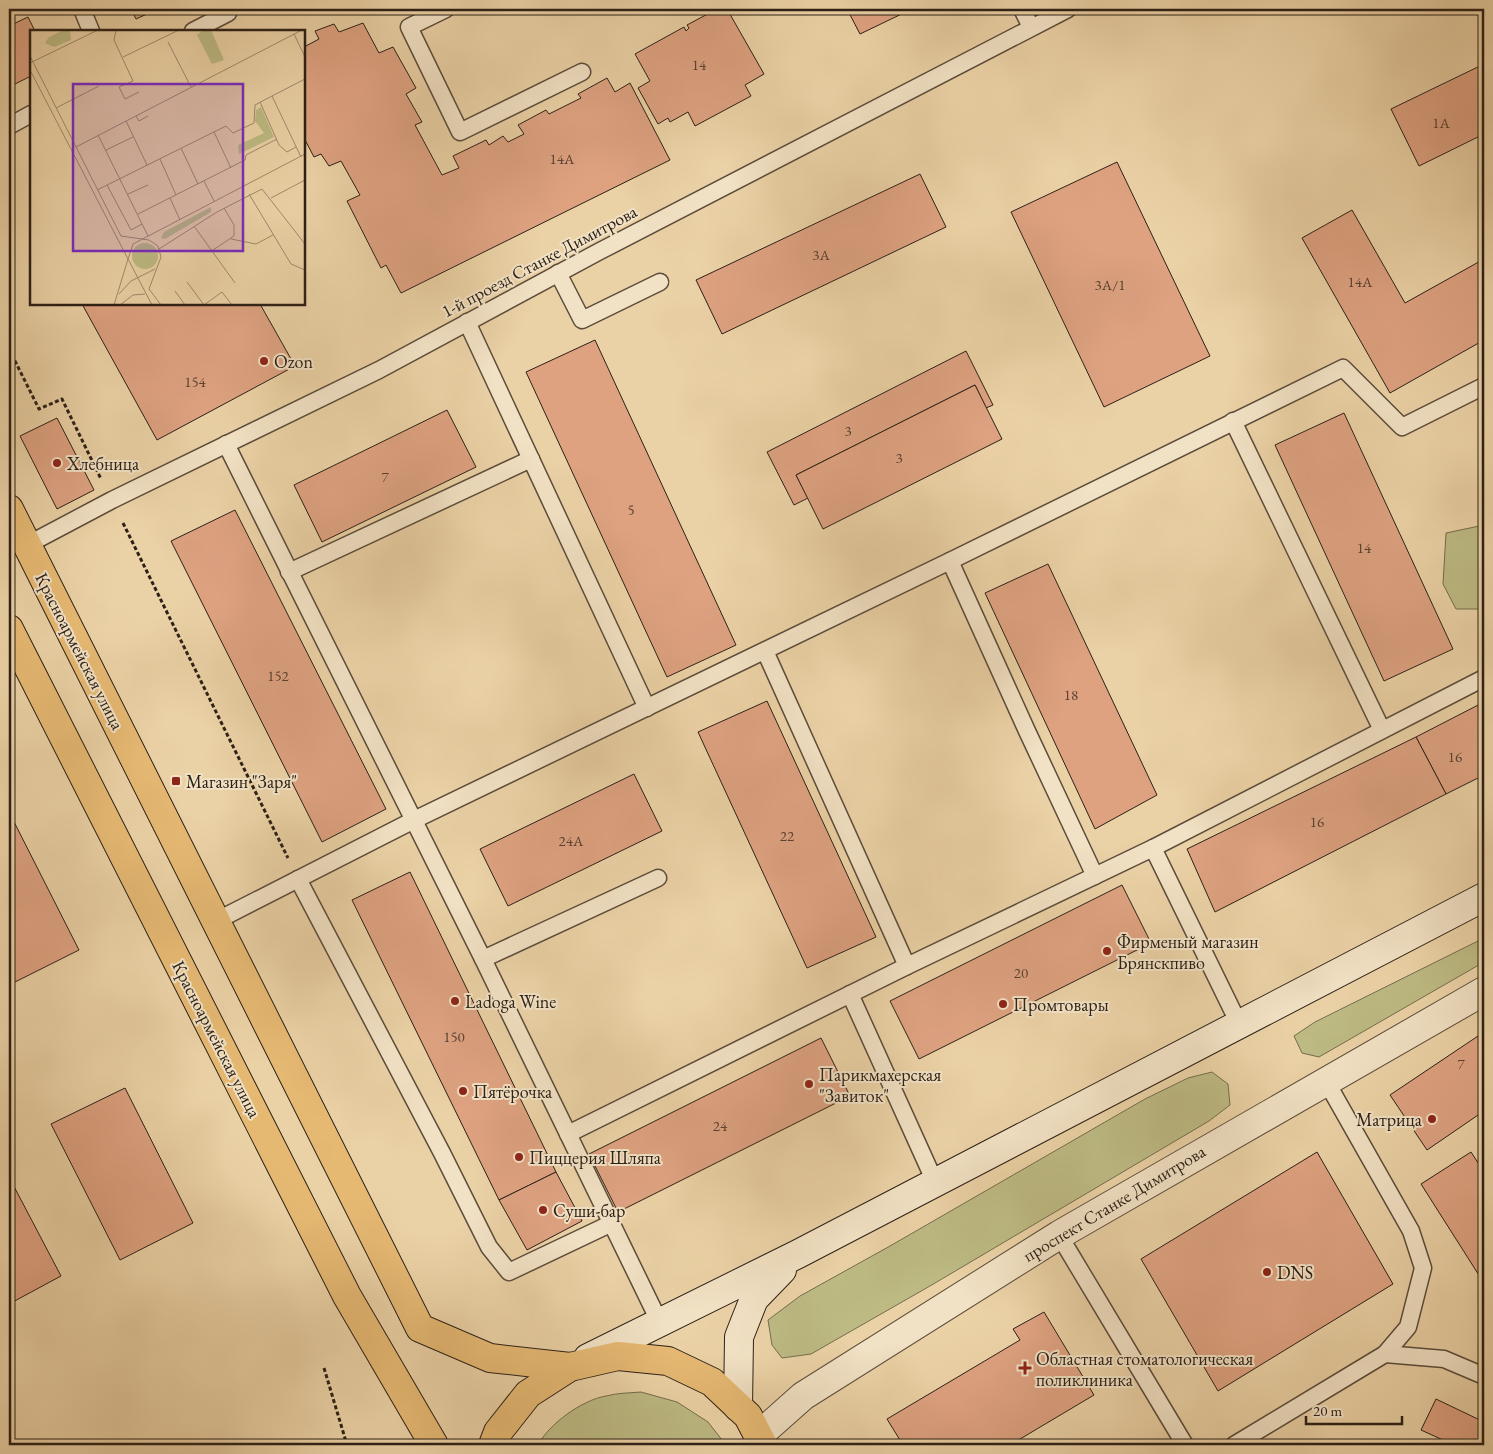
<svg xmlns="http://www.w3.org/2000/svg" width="1493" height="1454" viewBox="0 0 1493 1454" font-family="'EB Garamond',serif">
<rect width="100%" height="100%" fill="#ebd2a6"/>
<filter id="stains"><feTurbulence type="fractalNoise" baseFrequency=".004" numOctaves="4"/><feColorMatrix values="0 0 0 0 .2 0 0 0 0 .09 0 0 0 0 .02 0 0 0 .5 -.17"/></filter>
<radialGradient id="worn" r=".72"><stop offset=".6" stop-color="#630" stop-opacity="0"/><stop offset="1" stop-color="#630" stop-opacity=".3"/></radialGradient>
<g fill="#bdba83" stroke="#746d4d">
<path d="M1484,525V609H1456L1443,584L1446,533Z"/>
<path d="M1484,938V962L1319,1057L1302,1053L1294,1036L1315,1022Z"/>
<path d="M1212,1072L1228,1084L1230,1105L1209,1121L930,1286L811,1354L782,1358L772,1345L768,1320L800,1296L890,1246L1145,1099L1188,1078Z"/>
<path d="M641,1392L677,1402L708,1422L726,1445H538C549,1424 582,1400 606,1396C617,1393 629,1393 641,1392Z"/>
</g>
<g fill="#dea281" stroke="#2c2017">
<path d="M131,9H158L136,19Z"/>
<path d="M717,9H727L764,74L745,85L751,96L695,126L688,112L670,122L668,118L658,124L638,88L650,81L635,54L684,27L686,31L689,28L687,25Z"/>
<path d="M847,9H912L860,34Z"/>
<path d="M28,17L35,31H31V76L9,87V26Z"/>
<path d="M363,23L379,53L393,47L416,88L406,94L422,122L415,125L442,175L459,168L453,156L486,140L489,145L503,136L508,142L524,134L518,125L546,110L549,114L581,98L578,94L607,78L615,92L630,83L670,160L401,293L386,265L381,268L347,201L360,195L341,161L329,166L321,154L314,157L304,138V47L319,39L315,31L334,24L339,32Z"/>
<path d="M1484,64V134L1419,166L1391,109Z"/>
<path d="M1117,162L1210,356L1104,407L1011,212Z"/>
<path d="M920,174L946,227L722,334L696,280Z"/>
<path d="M1352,210L1405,303L1484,259V340L1390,393L1302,238Z"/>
<path d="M82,304H260L295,366L157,440Z"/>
<path d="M595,340L736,645L667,677L526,372Z"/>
<path d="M966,351L993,405L986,408L975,385L796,475L808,498L794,505L767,452Z"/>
<path d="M975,385L1002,439L823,529L796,475Z"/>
<path d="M447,410L476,467L322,542L294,485Z"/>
<path d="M1344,413L1453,649L1384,681L1275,445Z"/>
<path d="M57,418L94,490L57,509L20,436Z"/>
<path d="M235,510L386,809L322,842L171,541Z"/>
<path d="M1048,564L1157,795L1095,829L985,593Z"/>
<path d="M767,701L876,937L807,968L698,732Z"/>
<path d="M1484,702V775L1446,794L1416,737Z"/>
<path d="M1416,737L1446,794L1215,912L1187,849Z"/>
<path d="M634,774L662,831L508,906L480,849Z"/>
<path d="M9,812L79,950L9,985Z"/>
<path d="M410,872L556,1172L499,1200L352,900Z"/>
<path d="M1122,885L1151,943L919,1059L890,1001Z"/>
<path d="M1484,1032V1111L1427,1150L1390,1095Z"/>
<path d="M821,1038L850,1096L618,1212L589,1154Z"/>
<path d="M125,1088L193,1223L120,1260L51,1124Z"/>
<path d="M1317,1152L1393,1284L1218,1391L1141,1259Z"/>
<path d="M1471,1152L1484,1172V1279L1482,1280L1421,1184Z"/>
<path d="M556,1172L582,1221L527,1250L499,1200Z"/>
<path d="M9,1177L61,1276L9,1304Z"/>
<path d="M1044,1312L1094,1395L1010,1445H903L887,1419L1020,1340L1013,1329Z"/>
<path d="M1436,1399L1484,1422V1445H1454L1421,1430Z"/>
</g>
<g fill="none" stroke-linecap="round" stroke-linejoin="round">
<g stroke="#5c4c3b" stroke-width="19">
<g id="lane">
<path d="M82,9L91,31"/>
<path d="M446,9L409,27L460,132L582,72"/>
<path d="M1022,9L1031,27"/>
<path d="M193,31L228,13"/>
<path d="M9,126L31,114"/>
<path d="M558,273L582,320L660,282"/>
<path d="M467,322L647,708"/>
<path d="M1233,421L1382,730"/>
<path d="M226,444L483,959L660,1323"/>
<path d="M27,545L112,500L379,370L600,251L1068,9"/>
<path d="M950,561L1027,731L1095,876"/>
<path d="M289,572L531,459"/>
<path d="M765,651L907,966"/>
<path d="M1153,848L1239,1024"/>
<path d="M298,879L442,1153L489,1247L509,1272L610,1224"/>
<path d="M216,921L412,821L950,561L1343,368L1402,427L1484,386"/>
<path d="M483,959L658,878"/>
<path d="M850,994L935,1182"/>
<path d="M568,1134L907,966L1153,848L1484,678"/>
<path d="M1059,1235L1185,1445"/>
<path d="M1385,1354L1444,1359L1484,1376"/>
<path d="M1234,1445L1385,1354L1408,1327L1423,1268L1411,1231L1326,1081"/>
</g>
</g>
<g stroke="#5c4c3b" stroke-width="30">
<path id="street" d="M758,1436L803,1396L1059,1235L1484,991"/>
</g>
<g stroke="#2c2017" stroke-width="30">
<g id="secondary">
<path d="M588,1358L798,1254L1484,897"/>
<path d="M738,1407L739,1337L754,1299L782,1270"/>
</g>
</g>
<g stroke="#2c2017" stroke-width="30">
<g id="primary">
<path d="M9,509L420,1328L490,1358L570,1367"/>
<path d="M9,629L347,1296L434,1445"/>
<path d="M493,1445L498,1432L528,1394L570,1367L618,1356L668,1361L712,1382L748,1416L763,1445"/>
</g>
</g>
<g stroke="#2c2017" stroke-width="3" stroke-dasharray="4 2.5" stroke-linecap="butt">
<path d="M9,349L39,409L62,399L101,479"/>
<path d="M123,523L288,858"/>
<path d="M324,1368L347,1445"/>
</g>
<use href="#lane" stroke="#f2e2c5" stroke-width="16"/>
<use href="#street" stroke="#f2e2c5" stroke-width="28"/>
<use href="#secondary" stroke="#f2e2c5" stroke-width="28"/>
<use href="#primary" stroke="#e6b973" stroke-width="28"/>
</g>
<g fill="#8f2418" stroke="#f2e2c5" stroke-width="2">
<circle cx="264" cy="361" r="5"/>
<circle cx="57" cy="463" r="5"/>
<rect x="171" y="776" width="10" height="10" rx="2.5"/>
<circle cx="1107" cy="951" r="5"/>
<circle cx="455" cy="1001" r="5"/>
<circle cx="1003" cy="1004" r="5"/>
<circle cx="809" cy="1084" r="5"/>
<circle cx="463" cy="1091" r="5"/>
<circle cx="1432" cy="1119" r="5"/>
<circle cx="519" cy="1157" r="5"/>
<circle cx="543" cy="1210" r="5"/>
<circle cx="1267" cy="1272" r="5"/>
<path d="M1022.5 1360.5h5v5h5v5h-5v5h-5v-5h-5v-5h5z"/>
</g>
<g text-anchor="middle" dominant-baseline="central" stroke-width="4" stroke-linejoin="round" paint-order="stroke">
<g font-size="15" fill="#584032">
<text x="699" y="64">14</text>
<text x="1441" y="122">1А</text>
<text x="562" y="158">14А</text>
<text x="821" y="254">3А</text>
<text x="1360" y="281">14А</text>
<text x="1110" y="284">3А/1</text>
<text x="195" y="381">154</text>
<text x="848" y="430">3</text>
<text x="899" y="457">3</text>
<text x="385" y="476">7</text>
<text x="631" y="509">5</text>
<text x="1364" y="547">14</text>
<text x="278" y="675">152</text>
<text x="1071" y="694">18</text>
<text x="1455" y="756">16</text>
<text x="1317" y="821">16</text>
<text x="787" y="835">22</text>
<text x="571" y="840">24А</text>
<text x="1021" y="972">20</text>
<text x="454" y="1036">150</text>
<text x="1461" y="1063">7</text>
<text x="720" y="1125">24</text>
</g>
<g font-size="18" fill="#2c2017" stroke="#f2e2c5">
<text transform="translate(539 261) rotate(-28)">1-й проезд Станке Димитрова</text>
<text transform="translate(80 651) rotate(63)">Красноармейская улица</text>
<text transform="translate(217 1039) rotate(63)">Красноармейская улица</text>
<text transform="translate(1114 1203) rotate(-31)">проспект Станке Димитрова</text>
</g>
<g font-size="18" fill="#2c2017" stroke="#f2e2c5" text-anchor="start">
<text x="274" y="361">Ozon</text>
<text x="67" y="463">Хлебница</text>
<text x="186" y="781">Магазин "Заря"</text>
<text x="1117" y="941">Фирменый магазин<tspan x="1117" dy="21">Брянскпиво</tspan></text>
<text x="465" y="1001">Ladoga Wine</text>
<text x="1013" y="1004">Промтовары</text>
<text x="819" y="1074">Парикмахерская<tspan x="819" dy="21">"Завиток"</tspan></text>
<text x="473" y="1091">Пятёрочка</text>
<text x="1422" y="1119" text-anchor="end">Матрица</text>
<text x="529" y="1157">Пиццерия Шляпа</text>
<text x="553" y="1210">Суши-бар</text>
<text x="1277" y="1272">DNS</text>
<text x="1036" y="1358">Областная стоматологическая<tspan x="1036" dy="21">поликлиника</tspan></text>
</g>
</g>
<g transform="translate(30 30)">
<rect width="275" height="275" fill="#ebd2a6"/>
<path d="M34,0H40L41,10L24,17L15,13L19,7ZM173,0H181L194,30L182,34L167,5ZM231,77L244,107L209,124L208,115L234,103L225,91L226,80ZM181,177V182L135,209L131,208L134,202ZM102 226a13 13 0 1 1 26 0a13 13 0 1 1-26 0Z" fill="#bdba83"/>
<path fill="none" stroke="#9f8b6d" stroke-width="1" d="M86,0L84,10L103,51L89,57L95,69L109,62M264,4L275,27M138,12L161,57M0,26L91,206L119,210L128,216L131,227L119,259L131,275M93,27L149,0M0,33L68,0M0,40L98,229L84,275M230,72L249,115L257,122L266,117M26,78L69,56M106,86L109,91L118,86M96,91L117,135M184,102L201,138M68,105L118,206M46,117L272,0M151,118L168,154M76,120L103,107M271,127L242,66L275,49M130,129L146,165M174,151L184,171M77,155L101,200L112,194M67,160L196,96L203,103L224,93L225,75L242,66M98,164L118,155M219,164L261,234L275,240M140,168L150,190M241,168L275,150M108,184L215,130L216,125L247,109M164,196L205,253M201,209L226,214L243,205M129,219L187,182L232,159L275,214M180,222L204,206V195L194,178M157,252L174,275M145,261L155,275M89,264L101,251L125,239M90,275L103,265L115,264M122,275L98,229L103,214L275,124M174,275L192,262L202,275"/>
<path fill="#7b2cbf" fill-opacity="0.15" stroke="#7b2cbf" stroke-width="2.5" d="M43,54H213V221H43Z"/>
<rect width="275" height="275" fill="none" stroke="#2c2017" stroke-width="2.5"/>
</g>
<rect width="1493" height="1454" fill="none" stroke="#ebd2a6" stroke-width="30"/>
<rect x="10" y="10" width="1473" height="1434" fill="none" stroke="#2c2017" stroke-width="2.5"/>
<rect x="15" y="15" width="1463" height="1424" fill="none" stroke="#2c2017"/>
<path d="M1306 1416v8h96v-8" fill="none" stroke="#2c2017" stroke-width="2.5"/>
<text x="1313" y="1416" font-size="15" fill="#2c2017" stroke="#f2e2c5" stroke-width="4" paint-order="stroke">20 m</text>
<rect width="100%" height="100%" filter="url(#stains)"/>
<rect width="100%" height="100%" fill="url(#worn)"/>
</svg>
